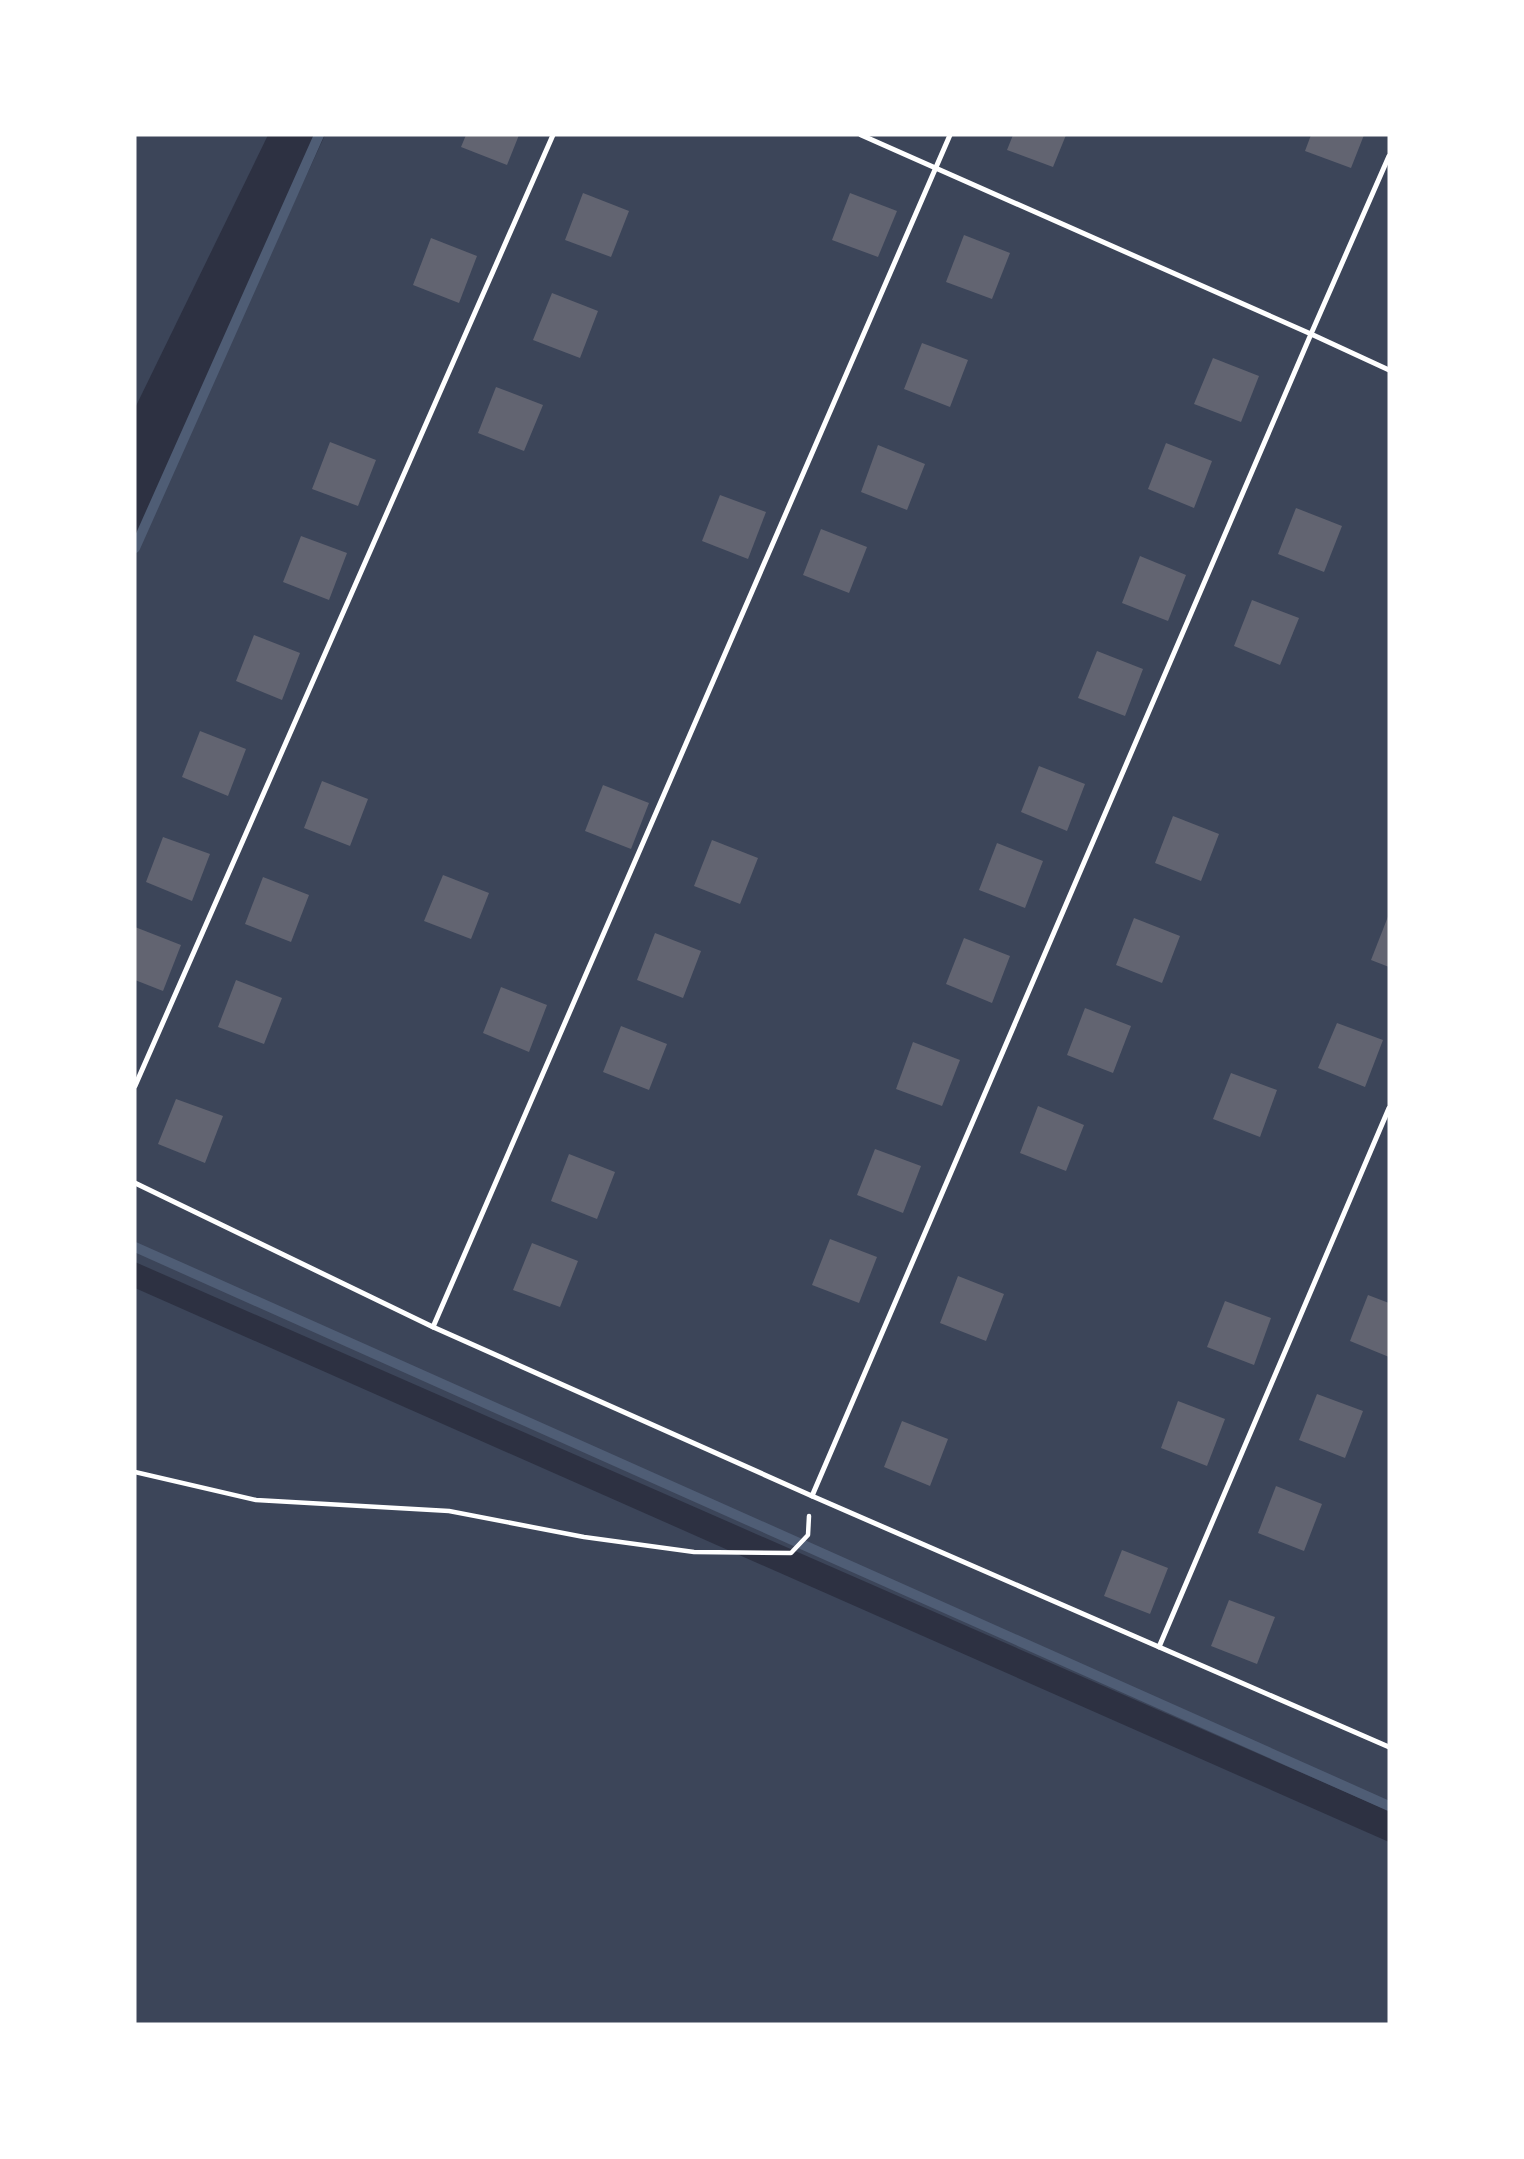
<svg xmlns="http://www.w3.org/2000/svg" width="1524" height="2159" viewBox="0 0 1524 2159" font-family="Inter,sans-serif">
<rect width="100%" height="100%" fill="#2d3142"/>
<g fill="#3c4559">
<path d="M135,135H268L135,408Z"/>
<path d="M325,135H1389V1811L135,1262V546Z"/>
<path d="M135,1288L1389,1842V2024H135Z"/>
</g>
<g fill="none" stroke-linecap="round" stroke-linejoin="round">
<g stroke="#4f5d75" stroke-width="10">
<path d="M135,548L319,135"/>
<path d="M135,1247L1389,1806"/>
</g>
</g>
<g fill="#626471">
<path d="M466,135H519L507,165L461,147Z"/>
<path d="M1013,135H1066L1053,167L1007,150Z"/>
<path d="M1311,135H1364L1351,168L1305,151Z"/>
<path d="M583,193L629,211L611,257L565,240Z"/>
<path d="M850,193L897,211L878,257L832,240Z"/>
<path d="M964,235L1010,253L992,299L946,282Z"/>
<path d="M431,238L477,256L459,303L413,285Z"/>
<path d="M552,293L598,311L580,358L533,340Z"/>
<path d="M922,343L968,360L950,407L904,389Z"/>
<path d="M1213,358L1259,376L1241,422L1194,404Z"/>
<path d="M496,387L543,405L524,451L478,433Z"/>
<path d="M330,442L376,460L358,506L312,489Z"/>
<path d="M1166,443L1212,461L1194,508L1148,489Z"/>
<path d="M878,445L925,464L907,510L861,492Z"/>
<path d="M720,495L766,512L748,559L702,541Z"/>
<path d="M1296,508L1342,526L1324,572L1278,554Z"/>
<path d="M821,529L867,547L849,593L803,575Z"/>
<path d="M301,536L347,553L329,600L283,582Z"/>
<path d="M1140,556L1186,575L1168,621L1122,603Z"/>
<path d="M1252,600L1299,618L1280,665L1234,646Z"/>
<path d="M254,635L300,653L282,700L236,681Z"/>
<path d="M1097,651L1143,669L1125,716L1078,698Z"/>
<path d="M200,731L246,749L228,796L182,777Z"/>
<path d="M1039,766L1085,784L1067,831L1021,812Z"/>
<path d="M322,781L368,799L350,846L304,828Z"/>
<path d="M603,785L649,803L631,849L585,831Z"/>
<path d="M1173,816L1219,834L1201,881L1155,863Z"/>
<path d="M163,837L210,854L192,901L146,882Z"/>
<path d="M712,840L758,858L740,904L694,886Z"/>
<path d="M997,843L1043,861L1025,908L979,890Z"/>
<path d="M443,875L489,893L471,939L424,921Z"/>
<path d="M263,877L309,895L291,942L245,924Z"/>
<path d="M1389,914V967L1371,960Z"/>
<path d="M1134,918L1180,936L1162,983L1116,965Z"/>
<path d="M135,927L181,945L163,991L135,980Z"/>
<path d="M655,933L701,951L683,998L637,980Z"/>
<path d="M964,938L1010,956L992,1003L946,984Z"/>
<path d="M236,980L282,998L264,1044L218,1027Z"/>
<path d="M501,987L547,1005L529,1052L483,1033Z"/>
<path d="M1085,1008L1131,1026L1113,1073L1067,1055Z"/>
<path d="M1337,1023L1383,1040L1365,1087L1318,1068Z"/>
<path d="M621,1026L667,1044L649,1090L603,1072Z"/>
<path d="M913,1042L960,1060L942,1106L896,1089Z"/>
<path d="M1231,1073L1277,1090L1260,1137L1213,1119Z"/>
<path d="M176,1099L223,1116L205,1163L158,1144Z"/>
<path d="M1038,1106L1084,1125L1066,1171L1020,1153Z"/>
<path d="M875,1149L921,1166L903,1213L857,1195Z"/>
<path d="M569,1154L615,1172L597,1219L551,1201Z"/>
<path d="M830,1239L877,1257L859,1303L812,1285Z"/>
<path d="M532,1243L578,1261L560,1307L513,1290Z"/>
<path d="M958,1276L1004,1294L986,1341L940,1323Z"/>
<path d="M1368,1295L1389,1303V1357L1350,1341Z"/>
<path d="M1225,1301L1271,1318L1254,1365L1207,1347Z"/>
<path d="M1317,1394L1363,1411L1345,1458L1299,1440Z"/>
<path d="M1178,1401L1225,1419L1207,1466L1161,1448Z"/>
<path d="M902,1421L948,1439L930,1486L884,1467Z"/>
<path d="M1276,1486L1322,1504L1304,1551L1258,1533Z"/>
<path d="M1122,1550L1168,1568L1150,1614L1104,1596Z"/>
<path d="M1229,1600L1275,1617L1257,1664L1211,1646Z"/>
</g>
<g fill="none" stroke-linecap="round" stroke-linejoin="round">
<path stroke="#fff" stroke-width="4.5" d="M135,1472L256,1500L449,1511L584,1537L694,1552L791,1553L808,1535L809,1516"/>
<g stroke="#fff" stroke-width="5">
<path d="M1389,156L1311,334L1389,370"/>
<path d="M135,1086L553,135"/>
<path d="M135,1183L433,1327L812,1496L1389,1747"/>
<path d="M433,1327L950,135"/>
<path d="M812,1496L1311,334L861,135"/>
<path d="M1159,1647L1389,1108"/>
</g>
</g>
<rect width="1524" height="2159" fill="none" stroke="#ffffff" stroke-width="273"/>
</svg>
